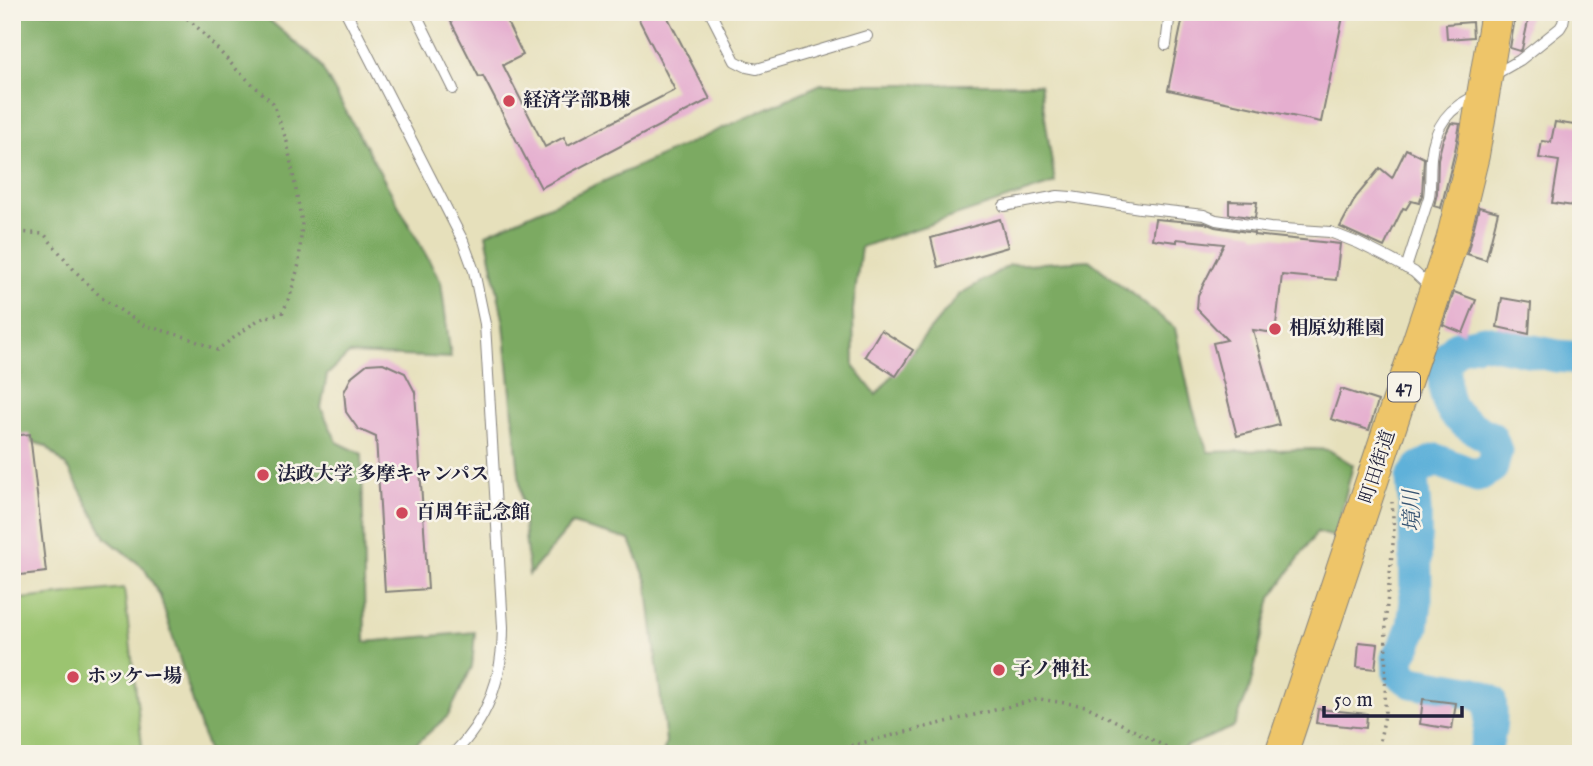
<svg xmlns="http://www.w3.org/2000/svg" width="1593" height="766" viewBox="0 0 1593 766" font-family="'IM FELL English','Noto Serif JP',serif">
<rect width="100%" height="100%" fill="#f7f3e8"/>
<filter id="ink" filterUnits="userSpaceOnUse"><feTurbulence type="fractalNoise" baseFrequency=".0143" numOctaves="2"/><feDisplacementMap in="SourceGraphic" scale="14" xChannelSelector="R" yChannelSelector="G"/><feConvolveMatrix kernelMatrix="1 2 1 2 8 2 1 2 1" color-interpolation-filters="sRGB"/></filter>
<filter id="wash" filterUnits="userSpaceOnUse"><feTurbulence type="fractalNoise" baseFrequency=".00686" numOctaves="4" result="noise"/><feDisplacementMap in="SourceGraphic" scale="28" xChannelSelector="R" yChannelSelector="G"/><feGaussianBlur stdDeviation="1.57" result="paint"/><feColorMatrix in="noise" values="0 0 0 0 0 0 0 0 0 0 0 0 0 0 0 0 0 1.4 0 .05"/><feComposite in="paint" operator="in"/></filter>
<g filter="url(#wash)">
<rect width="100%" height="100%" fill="#e6e0bb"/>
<path fill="#9bc470" stroke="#5e7356" stroke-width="2" d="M124,588L143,754H12V600Z"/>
<g fill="#7caa62" stroke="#4f664e" stroke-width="2">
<path d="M12,12H260L319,63L441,282L451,358L349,354L327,375L321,408L337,442L362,454L365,642L475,632L472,667L448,716L415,745L399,754H209L160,596L144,568L106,538L69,469L46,446L12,436Z"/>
<path d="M821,84H1040L1055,183L861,247L853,310L854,367L876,395L960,294L1010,265L1089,260L1175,328L1192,406L1208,452L1312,449L1329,450L1353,465L1335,537L1317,532L1271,598L1250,687L1234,727L1185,747L1178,754H663L666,742L647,581L630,540L572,524L529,575L504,324L486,234Z"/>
</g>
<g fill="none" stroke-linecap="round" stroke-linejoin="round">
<path stroke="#5eb1d9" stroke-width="33" d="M1484,754C1490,736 1493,720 1490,701L1475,693L1412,682L1399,673L1398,657L1406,644L1413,626L1416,602L1415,511L1412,479L1420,468L1436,460L1477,476L1492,467L1496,451L1491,438C1449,415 1444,410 1444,362L1457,347L1484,341L1557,356L1581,358"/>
</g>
<g id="blocks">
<g fill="#e5aecf">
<path d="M446,12H502L523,55L503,65L545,147L564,137L568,145L675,90L635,12H665L710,99L541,188L483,76L479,77Z"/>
<path d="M1184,12H1344L1321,122L1168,90Z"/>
<path d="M1516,12H1530L1522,49L1520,51L1510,48Z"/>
<path d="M1472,22L1473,37L1447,39L1446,24Z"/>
<path d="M1555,122L1581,126V207L1552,203L1559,161L1539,158L1542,141L1551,142Z"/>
<path d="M1451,123L1460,124L1455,151L1441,208L1434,206L1437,193L1438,159L1443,139Z"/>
<path d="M1406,149L1424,158L1422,195L1419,203L1411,201L1406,209L1403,208L1384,247L1340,227L1356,197L1380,168L1392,178Z"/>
<path d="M1229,201L1257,202L1255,218L1229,214Z"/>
<path d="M1479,207L1498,212L1486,260L1467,254Z"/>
<path d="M1000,219L1008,247L938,267L931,238Z"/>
<path d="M1155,219L1205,223L1215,227L1254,233V235L1340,244L1336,280L1282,275L1275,333L1253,330L1279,425L1237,436L1213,343L1227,340L1197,309L1198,295L1224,244L1177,239V242L1152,239Z"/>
<path d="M1454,292L1476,300L1463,333L1443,325Z"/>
<path d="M1502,298L1531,303L1529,334L1497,327Z"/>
<path d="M881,330L913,350L896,376L865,356Z"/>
<path d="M383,363L405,373L415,392L428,589L385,592L376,437L358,429L346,412L344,392L352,376L367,364Z"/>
<path d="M1341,389L1378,401L1369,430L1331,419Z"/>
<path d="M30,434L46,572L12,576V436Z"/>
<path d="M1359,642L1378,644L1375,669L1357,667Z"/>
<path d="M1423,699L1456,703L1452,729L1420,724Z"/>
<path d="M1318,709L1367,714L1366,728L1316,723Z"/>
</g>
</g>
</g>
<g filter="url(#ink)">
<use href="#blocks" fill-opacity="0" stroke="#84817b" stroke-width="2"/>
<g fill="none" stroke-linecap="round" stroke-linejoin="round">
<g stroke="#84817b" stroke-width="12">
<g id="lane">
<path d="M346,12L463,241L474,271L485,324L503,627C503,676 489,719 453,754"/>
<path d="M415,12L453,89"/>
<path d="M710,12L735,61L747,67L757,69L867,36"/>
<path d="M1166,45L1170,12"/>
<path d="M1492,76L1520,60L1560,28L1563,23L1565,12"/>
<path d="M1004,206L1058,196L1071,197L1140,208L1204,215L1216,220L1270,228L1330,232L1358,243L1388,258L1414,272L1430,287"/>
<path d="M1406,268L1429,197C1431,184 1430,171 1431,158C1434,126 1449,106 1479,95"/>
</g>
</g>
<g stroke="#84817b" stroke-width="34">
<path id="primary" d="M1281,754L1452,241L1473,155L1497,12"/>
</g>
<g stroke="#84817b" stroke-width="3.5" stroke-dasharray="2 5" stroke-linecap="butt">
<path d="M12,229L18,232L44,234L75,271L103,299L143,325L186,337L217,350L258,320L283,312L291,293L299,264L302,223L287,142L273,103L237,70L198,28L180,12"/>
<path d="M817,754L1039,699L1086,706L1180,754"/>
<path d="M1377,754L1385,715L1386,615L1394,533L1392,502"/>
</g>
<use href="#lane" stroke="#fff" stroke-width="10"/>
<use href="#primary" stroke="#eec569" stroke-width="32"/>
</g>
</g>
<g fill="#d1495b" stroke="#f7f3e8" stroke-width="2.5">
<circle cx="509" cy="101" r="7"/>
<circle cx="1275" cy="329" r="7"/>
<circle cx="263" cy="475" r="7"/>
<circle cx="402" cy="513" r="7"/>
<circle cx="999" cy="670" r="7"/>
<circle cx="73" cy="677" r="7"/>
</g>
<g text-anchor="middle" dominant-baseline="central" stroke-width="5" stroke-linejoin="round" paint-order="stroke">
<rect fill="#f7f3e8" stroke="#62616f" stroke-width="2" x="1388" y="372.5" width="32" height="29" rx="5"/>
<g font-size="18" font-weight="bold" fill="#22223b">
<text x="1404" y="387">47</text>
</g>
<g font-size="19" font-weight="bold" fill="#22223b" stroke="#f7f3e8" text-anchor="start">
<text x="523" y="101">経済学部B棟</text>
<text x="1289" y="329">相原幼稚園</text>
<text x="277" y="475">法政大学 多摩キャンパス</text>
<text x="416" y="513">百周年記念館</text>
<text x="1013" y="670">子ノ神社</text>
<text x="87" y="677">ホッケー場</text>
</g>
<g font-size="19" fill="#22223b" stroke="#f7f3e8">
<text transform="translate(1378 467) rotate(-72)">町田街道</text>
</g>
<g font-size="21" font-style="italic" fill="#375472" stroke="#f7f3e8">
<text transform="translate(1413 511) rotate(-92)">境川</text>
</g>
</g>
<rect width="1593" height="766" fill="none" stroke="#f7f3e8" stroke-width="42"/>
<path d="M1324 706v10h138v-10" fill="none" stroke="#22223b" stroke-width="3.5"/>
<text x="1334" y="706" font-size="21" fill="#22223b" stroke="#f7f3e8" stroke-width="5" paint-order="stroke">50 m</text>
</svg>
